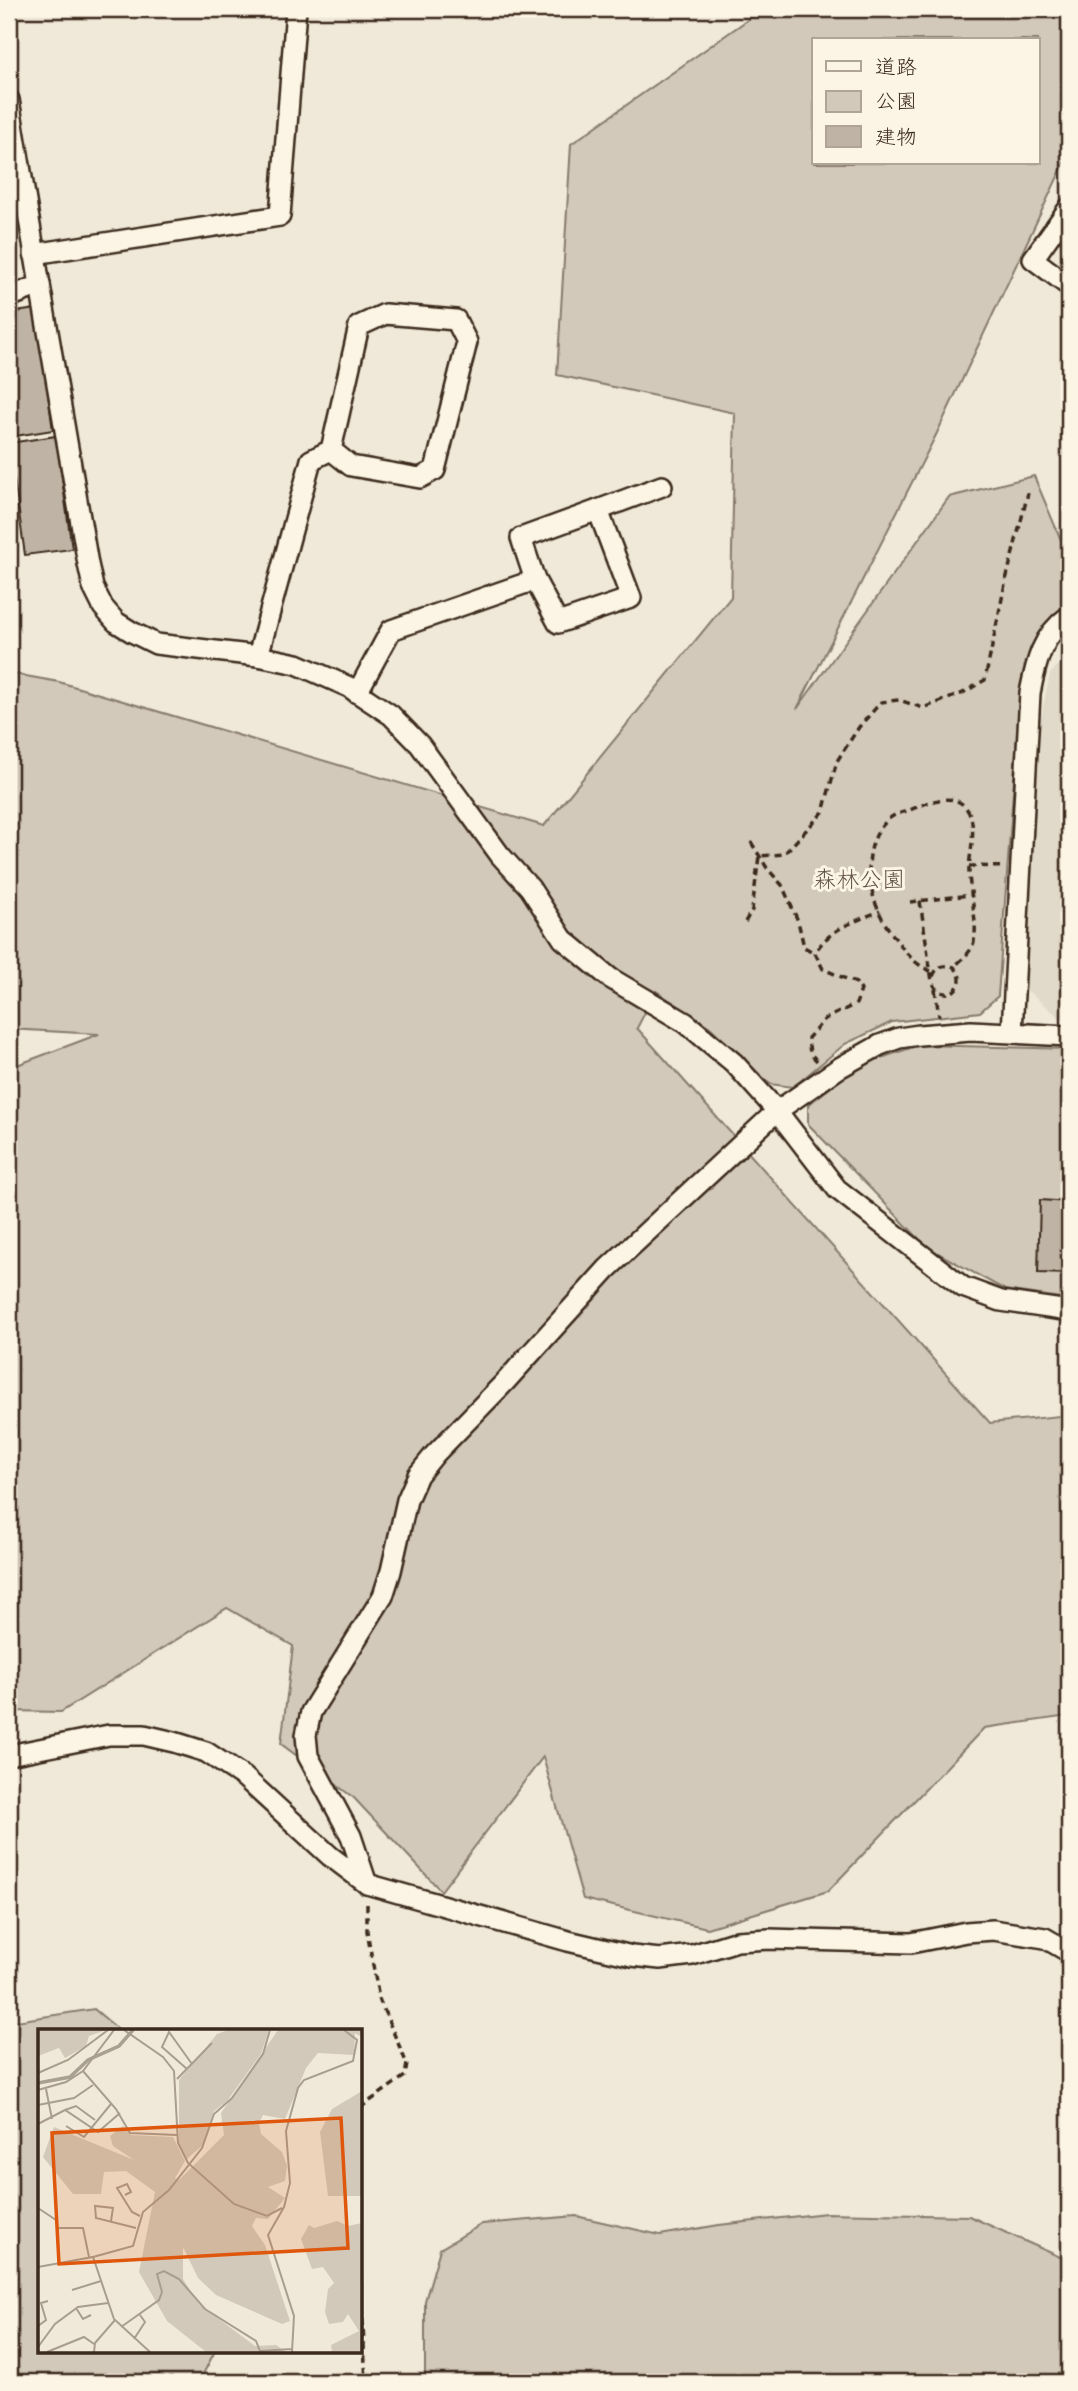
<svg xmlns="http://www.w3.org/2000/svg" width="1078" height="2391" viewBox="0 0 1078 2391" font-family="Itim,'Klee One',sans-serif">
<rect width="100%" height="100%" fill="#f0e9d9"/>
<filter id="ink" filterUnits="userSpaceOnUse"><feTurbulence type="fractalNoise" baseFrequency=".0143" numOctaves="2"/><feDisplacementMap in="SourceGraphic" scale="14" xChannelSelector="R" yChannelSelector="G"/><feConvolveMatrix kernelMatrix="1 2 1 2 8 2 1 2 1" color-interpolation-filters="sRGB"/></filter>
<g filter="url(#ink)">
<path fill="#e1d9c9" d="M1069,653V1019L1060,1018L1024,988L1039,726L1050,674Z"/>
<g fill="#d2c9ba" stroke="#867a6c" stroke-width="2" fill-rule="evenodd">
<path d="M763,9H1069V153L937,433L797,709L949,497L1034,476L1061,540L1069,549V605C1038,631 1031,644 1021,683L998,996L980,1012L892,1022L845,1044L793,1087L770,1084L710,1027L656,991L637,1028L990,1423L1069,1415V1716L984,1728L828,1891L707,1928L583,1899L543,1757L441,1891L354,1798L281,1744L293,1646L227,1608L61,1712L9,1711V1068L99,1034L9,1029V673L59,682L544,826L731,597L735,413L557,375L571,144ZM814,40H1038V163H814Z"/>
<path d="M919,1045L1069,1049V1299L1005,1290L927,1247L808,1124V1105L858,1066Z"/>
<path d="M94,2009L119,2030H40V2351H215L199,2382H9V2022Z"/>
<path d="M826,2213L969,2216L1069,2261V2382H425V2301L440,2249L482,2224L576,2216L660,2235L719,2225Z"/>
</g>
<g fill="#beb3a4" stroke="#3b2a1e" stroke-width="2">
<path d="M36,309L53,430L9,437V313Z"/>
<path d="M56,436L72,549L25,555L9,443Z"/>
<path d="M1040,1200L1069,1202V1274L1038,1273Z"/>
</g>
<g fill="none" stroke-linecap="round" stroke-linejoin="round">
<g stroke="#3b2a1e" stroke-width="24">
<g id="minor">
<path d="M9,100L40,285L9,297"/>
<path d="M1069,208L1033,259L1069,286"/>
<path d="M34,254L280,216L296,9"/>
<path d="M40,285L88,564L93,587L103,607L116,622L132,632L156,644L258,656L297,664L349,687L391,715L420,745L500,855L530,888L563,939L610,978L686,1023L734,1063L777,1111L837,1189L963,1287L1001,1301L1069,1311"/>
<path d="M598,510L662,486"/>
<path d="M258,656L311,460L331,450L359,326L385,314L456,320L467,342L435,470L420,478L351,466L331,450"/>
<path d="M357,693L391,630L535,580L521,538L598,510L631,598L558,623L535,580"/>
<path d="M1012,1032L1030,693C1036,662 1042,635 1069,616"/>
<path d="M9,1755L109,1735H144L174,1742L206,1752L244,1777L330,1856L367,1884L568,1941L632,1956L660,1959L692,1955L737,1941L769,1939L911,1943L966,1932L993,1930L1045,1938L1069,1952"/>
<path d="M367,1884L351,1836L308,1756L306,1735L311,1712L383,1596L391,1571L407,1500L418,1475L435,1454L505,1382L607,1269L777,1111L839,1068L880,1045L899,1038L919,1035L971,1031L1069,1036"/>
</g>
</g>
<g stroke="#3b2a1e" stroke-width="3.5" stroke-dasharray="7 5" stroke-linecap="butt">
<path d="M751,842L767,868L782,885L798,921L804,947L815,953"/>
<path d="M969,866L1005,867"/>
<path d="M920,901L932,981C936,991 941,994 951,993C962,986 963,976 954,967C942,963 934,968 932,981"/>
<path d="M910,902L970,895"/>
<path d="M745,922L752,910L759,856L784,854L823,812L837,761L859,727L881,702L899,700L923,708L961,694L985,680L1005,584L1028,493"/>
<path d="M931,971C912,964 901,946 890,931C868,901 857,845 890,818C895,814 904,812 910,810C929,802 959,788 970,815C976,830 970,853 969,868C968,890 981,928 972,947C968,955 960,961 954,967"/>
<path d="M935,989L939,1016"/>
<path d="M817,1061L810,1053L808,1038L825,1019L856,1004L861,990L856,983L823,969L815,953C828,929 856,921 880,911"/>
<path d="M360,2108L405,2076L407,2064L379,1999L367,1931V1904"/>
<path d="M360,2271L366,2382"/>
</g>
<use href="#minor" stroke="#fcf5e5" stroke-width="19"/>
</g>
</g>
<g text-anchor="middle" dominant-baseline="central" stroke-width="6" stroke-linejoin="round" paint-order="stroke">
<g font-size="23" fill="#615245" stroke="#fcf5e5">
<text x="859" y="879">森林公園</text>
</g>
</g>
<g transform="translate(38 2029)">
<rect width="324" height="324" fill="#f0e9d9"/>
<path d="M0,1H68L51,7L48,17L27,29L21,19L0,27ZM190,1H231L223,25L189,72L176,82L166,115L149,130L141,117V51L179,5ZM240,1H324V8L317,4L316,26L280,24L268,39L247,90L225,86L221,94L223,105L244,123L249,137L247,152L230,158L247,169L230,190L218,189L214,197L227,216L252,292L244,295L178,266L160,249L145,218V250L161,275L217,317L238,316L248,323H168L129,292L101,243L117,163L88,142L66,143L63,165H35L5,128L16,98L96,131L75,117L72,107L85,97L93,106L135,108L147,132L137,149L141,151L186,106L183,84ZM324,62V167H290L282,103L294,80ZM299,192L310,197L324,194V323H294L293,316L321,302L310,285L305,293L291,295L287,283L290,260L296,254L285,238L274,240L263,210L271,196L276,199Z" fill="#d2c9ba"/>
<path fill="none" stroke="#aaa091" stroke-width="3.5" d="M0,54L32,48L50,31L81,17L95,1"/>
<path fill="none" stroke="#a89d8e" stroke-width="2" d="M86,1L125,28L136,42L140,114L150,134L196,175L229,187L244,179M149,40L124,18L131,3L154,35M45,42L78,80L92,104L139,106M0,44L30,31L70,1M139,50L174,14M8,60L14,90M0,61L28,53L45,42L76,1M0,76L36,69L55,56M27,81L38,77L57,91M0,95L27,81L60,103L82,84M28,97L46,108L73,75M87,166L93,163L89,155L79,159L94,183L102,187M0,179L18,191L19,199H45L51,228M73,192L75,179L57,177L58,189L98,199M55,228L95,217L105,183L131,161L164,119L176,85L194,69L225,25L232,1M0,238L55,228L76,290L112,323M34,261L63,252M38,279L45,290L53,286M0,297L8,291L3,274L10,272M83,298L121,271L124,263L119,245L126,242L141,250L167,280L218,312L222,322L254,320M96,310L107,293L102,286M0,318L17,295L40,278L70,274M9,323L46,308L56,315M56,323L57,314L77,291M254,323L256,287L230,206L246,178L252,154L248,102L260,59L266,51L315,32L319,11L306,1"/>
<path fill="#df570d" fill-opacity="0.15" stroke="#df570d" stroke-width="3.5" d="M303,89L310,219L21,235L14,104Z"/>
<rect width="324" height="324" fill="none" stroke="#3b2a1e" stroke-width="3.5"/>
</g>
<rect width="1078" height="2391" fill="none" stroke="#fcf5e5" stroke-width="35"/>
<rect x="18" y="18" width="1043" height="2356" fill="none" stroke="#3b2a1e" stroke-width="2.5" filter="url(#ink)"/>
<rect x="812" y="38" width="228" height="126" fill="#fcf5e5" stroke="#afa495" stroke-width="2"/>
<rect x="826" y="61" width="35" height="10" fill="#fcf5e5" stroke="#afa495" stroke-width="2"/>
<text x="875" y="74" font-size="21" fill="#3b2a1e">道路</text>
<rect x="826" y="91" width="35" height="21" fill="#d2c9ba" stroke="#afa495" stroke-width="2"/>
<text x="875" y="108" font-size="21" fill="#3b2a1e">公園</text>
<rect x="826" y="126" width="35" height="21" fill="#beb3a4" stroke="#afa495" stroke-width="2"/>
<text x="875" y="144" font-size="21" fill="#3b2a1e">建物</text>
</svg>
